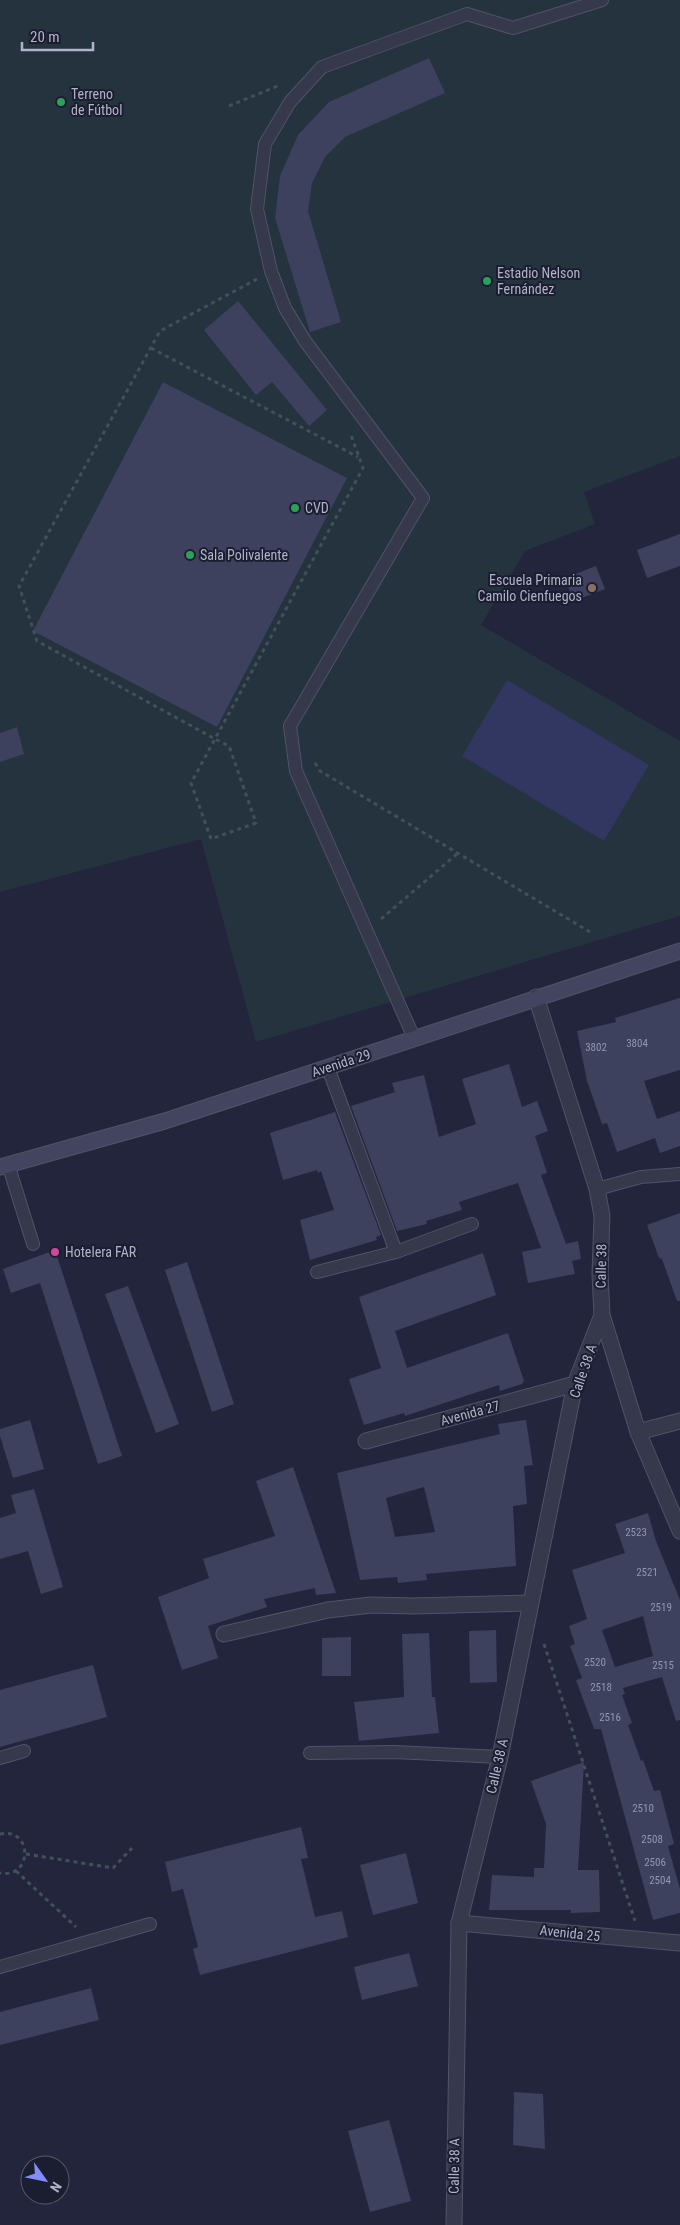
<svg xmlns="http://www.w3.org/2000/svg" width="680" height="2225" viewBox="0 0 680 2225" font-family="'Roboto Condensed',sans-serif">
<rect width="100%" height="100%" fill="#22253c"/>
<path fill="#24333d" d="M0,0H680V456L584,492L595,524L525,551L481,625L680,741V916L256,1042L201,839L0,892Z"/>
<path fill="#313760" d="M507,680L649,765L604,841L462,756Z"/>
<g fill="#3d415d" fill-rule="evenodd">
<path d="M429,58L445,93L345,137L325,157L312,183L308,211L341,322L310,332L275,218L280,176L298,135L329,102Z"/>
<path d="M238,301L327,410L309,426L272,382L256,395L204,330Z"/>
<path d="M163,382L347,478L217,727L33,631Z"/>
<path d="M680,534V566L647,578L637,550Z"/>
<path d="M596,566L605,589L574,601L565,578Z"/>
<path d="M17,727L24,754L0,762V733Z"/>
<path d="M680,998V1070L644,1081L657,1119L680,1111V1146L660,1153L655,1138L617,1152L607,1123L602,1124L587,1081L577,1031L616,1022L615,1018Z"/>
<path d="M509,1064L522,1107L537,1101L548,1131L535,1136L547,1173L541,1175L566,1244L578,1241L581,1259L572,1261L575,1274L528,1283L522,1252L541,1248L518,1183L459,1202L462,1210L426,1221L427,1224L397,1231L351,1106L395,1092L392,1083L424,1075L439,1137L476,1124L462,1079Z"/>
<path d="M335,1112L381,1235L376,1237L377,1240L310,1260L300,1220L334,1210L321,1171L318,1173L317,1170L283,1180L270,1133Z"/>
<path d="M680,1213V1301H677L662,1259L659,1258L647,1225Z"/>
<path d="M55,1250L122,1456L98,1464L40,1283L11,1293L3,1269Z"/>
<path d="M483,1253L496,1295L395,1331L407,1368L508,1333L524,1381L522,1384L500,1391L499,1385L405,1416L404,1413L364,1425L349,1379L381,1368L359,1297Z"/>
<path d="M187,1262L234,1404L212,1412L165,1270Z"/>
<path d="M128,1286L179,1424L156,1433L105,1294Z"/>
<path d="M30,1420L44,1469L13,1478L0,1436V1429Z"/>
<path d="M526,1420L533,1465L524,1466L527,1504L513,1506L516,1566L426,1574L427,1580L398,1583L397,1577L360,1580L337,1473L500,1434L498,1424ZM424,1487L435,1532L395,1537L386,1498Z"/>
<path d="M293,1467L336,1593L316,1595L315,1588L264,1599L267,1607L208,1626L218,1658L182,1670L158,1597L209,1578L203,1559L275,1536L256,1481Z"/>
<path d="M34,1489L63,1587L41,1594L28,1551L0,1559V1518L16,1513L11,1495Z"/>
<path d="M648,1513L656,1541L680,1600V1720L676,1721L662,1677L623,1688L625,1694L622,1695L632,1723L628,1725L641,1761L643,1760L654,1791L660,1790L674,1844L668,1846L680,1889V1913L653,1920L601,1729H594L576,1680L582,1678L570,1646L575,1644L569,1626L587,1619L572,1570L625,1553L615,1524ZM643,1616L653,1656L615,1667L602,1630Z"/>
<path d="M496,1630L497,1682L470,1683L469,1631Z"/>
<path d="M429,1633L432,1697H435L439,1733L359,1741L354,1702L404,1697L402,1634Z"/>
<path d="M351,1637V1676H322V1638Z"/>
<path d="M93,1665L107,1717L0,1747V1690Z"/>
<path d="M584,1762L578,1870H599L600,1912L571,1913V1910H489L492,1875L534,1877V1868H544L546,1824L531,1781Z"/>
<path d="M301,1827L308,1858L301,1859L315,1917L342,1911L348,1937L200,1975L193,1949L198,1947L183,1889L172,1892L165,1862Z"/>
<path d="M406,1853L418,1903L373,1915L360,1865Z"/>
<path d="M409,1953L418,1986L362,2000L354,1967Z"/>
<path d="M91,1988L99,2020L0,2045V2012Z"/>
<path d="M514,2092L543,2094L545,2149L513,2145Z"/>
<path d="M389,2120L411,2201L370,2212L348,2131Z"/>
</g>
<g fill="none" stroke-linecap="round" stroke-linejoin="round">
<g stroke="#515367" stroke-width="14">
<g id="lane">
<path d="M414,1038L296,771L290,726L423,498L305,341L285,308L271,271L257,209L265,144L290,102L322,67L467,14L513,28L602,0"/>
<path d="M328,1068L396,1252"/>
<path d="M8,1164L33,1244"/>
<path d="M597,1189L641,1177L680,1174"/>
<path d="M317,1272L396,1252L472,1224"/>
<path d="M310,1753L394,1752L500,1757"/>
<path d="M0,1758L24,1751"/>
<path d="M0,1967L150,1924"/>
</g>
</g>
<g stroke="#515367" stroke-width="17">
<g id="street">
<path d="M536,997L597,1189L602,1216L600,1274L602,1315L638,1432L680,1531"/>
<path d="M638,1432L680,1421"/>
<path d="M366,1441L575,1384"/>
<path d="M224,1634L328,1610L371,1605L414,1606L530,1603"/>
<path d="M459,1923L680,1943"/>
<path d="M454,2225L459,1923L500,1757L575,1384L602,1315"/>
</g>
</g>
<g stroke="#515367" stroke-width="17">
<path id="secondary" d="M0,1167L165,1121L680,951"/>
</g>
<g stroke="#41505a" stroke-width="3" stroke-dasharray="4 4" stroke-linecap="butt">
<path d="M229,106L280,85"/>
<path d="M257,279L160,331L19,586L37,641L215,739L191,783L211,839L256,823L229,746L215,739L363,468L351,435"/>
<path d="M151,348L358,457"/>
<path d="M315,763L320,771L590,932"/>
<path d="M381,919L458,853"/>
<path d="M544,1644L635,1921"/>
<path d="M0,1834C33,1827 33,1879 0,1873"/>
<path d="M26,1854L113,1868L132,1848"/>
<path d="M16,1871L76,1927"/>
</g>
<use href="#lane" stroke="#36384c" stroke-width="12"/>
<use href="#street" stroke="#36384c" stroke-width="15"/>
<use href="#secondary" stroke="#434560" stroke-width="15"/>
</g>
<g fill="#2e9e5b" stroke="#1b1d31" stroke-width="2">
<circle cx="61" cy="102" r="5"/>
<circle cx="487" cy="281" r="5"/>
<circle cx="295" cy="508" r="5"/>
<circle cx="190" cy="555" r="5"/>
</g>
<circle fill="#8d6e63" stroke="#1b1d31" stroke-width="2" cx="592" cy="588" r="5"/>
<circle fill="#d1479c" stroke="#1b1d31" stroke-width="2" cx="55" cy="1252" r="5"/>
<g text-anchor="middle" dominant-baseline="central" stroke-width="4" stroke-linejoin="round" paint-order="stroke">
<g font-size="11" fill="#9496ad">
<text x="637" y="1043">3804</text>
<text x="596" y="1047">3802</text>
<text x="636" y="1532">2523</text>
<text x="647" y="1572">2521</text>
<text x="661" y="1607">2519</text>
<text x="595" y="1662">2520</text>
<text x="663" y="1665">2515</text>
<text x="601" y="1687">2518</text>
<text x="610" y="1717">2516</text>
<text x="643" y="1808">2510</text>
<text x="652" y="1839">2508</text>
<text x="655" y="1862">2506</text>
<text x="660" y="1880">2504</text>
</g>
<g font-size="14" fill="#b1b3c8" stroke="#1b1d31" text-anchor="start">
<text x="71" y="94">Terreno<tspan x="71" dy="16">de Fútbol</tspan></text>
<text x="497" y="273">Estadio Nelson<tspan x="497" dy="16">Fernández</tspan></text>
<text x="305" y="508">CVD</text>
<text x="200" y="555">Sala Polivalente</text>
<text x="582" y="580" text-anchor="end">Escuela Primaria<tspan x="582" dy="16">Camilo Cienfuegos</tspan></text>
<text x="65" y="1252">Hotelera FAR</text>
</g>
<g font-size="14" fill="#b1b3c8" stroke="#1b1d31">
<text transform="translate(341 1063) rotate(-18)">Avenida 29</text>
<text transform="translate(601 1266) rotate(-89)">Calle 38</text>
<text transform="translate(583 1371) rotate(-71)">Calle 38 A</text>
<text transform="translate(470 1413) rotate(-15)">Avenida 27</text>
<text transform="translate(497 1766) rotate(-77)">Calle 38 A</text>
<text transform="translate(570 1933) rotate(6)">Avenida 25</text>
<text transform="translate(454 2166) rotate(-89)">Calle 38 A</text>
</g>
</g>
<g transform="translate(45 2180) rotate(123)"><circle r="24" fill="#1b1d31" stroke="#57596d"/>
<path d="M0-4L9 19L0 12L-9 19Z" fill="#828cfc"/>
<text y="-8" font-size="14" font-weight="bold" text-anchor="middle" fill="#b1b3c8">N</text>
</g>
<path d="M22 42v8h71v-8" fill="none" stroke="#b1b3c8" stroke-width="2.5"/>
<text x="30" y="42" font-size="15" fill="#b1b3c8" stroke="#1b1d31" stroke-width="4" paint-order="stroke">20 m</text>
</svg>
